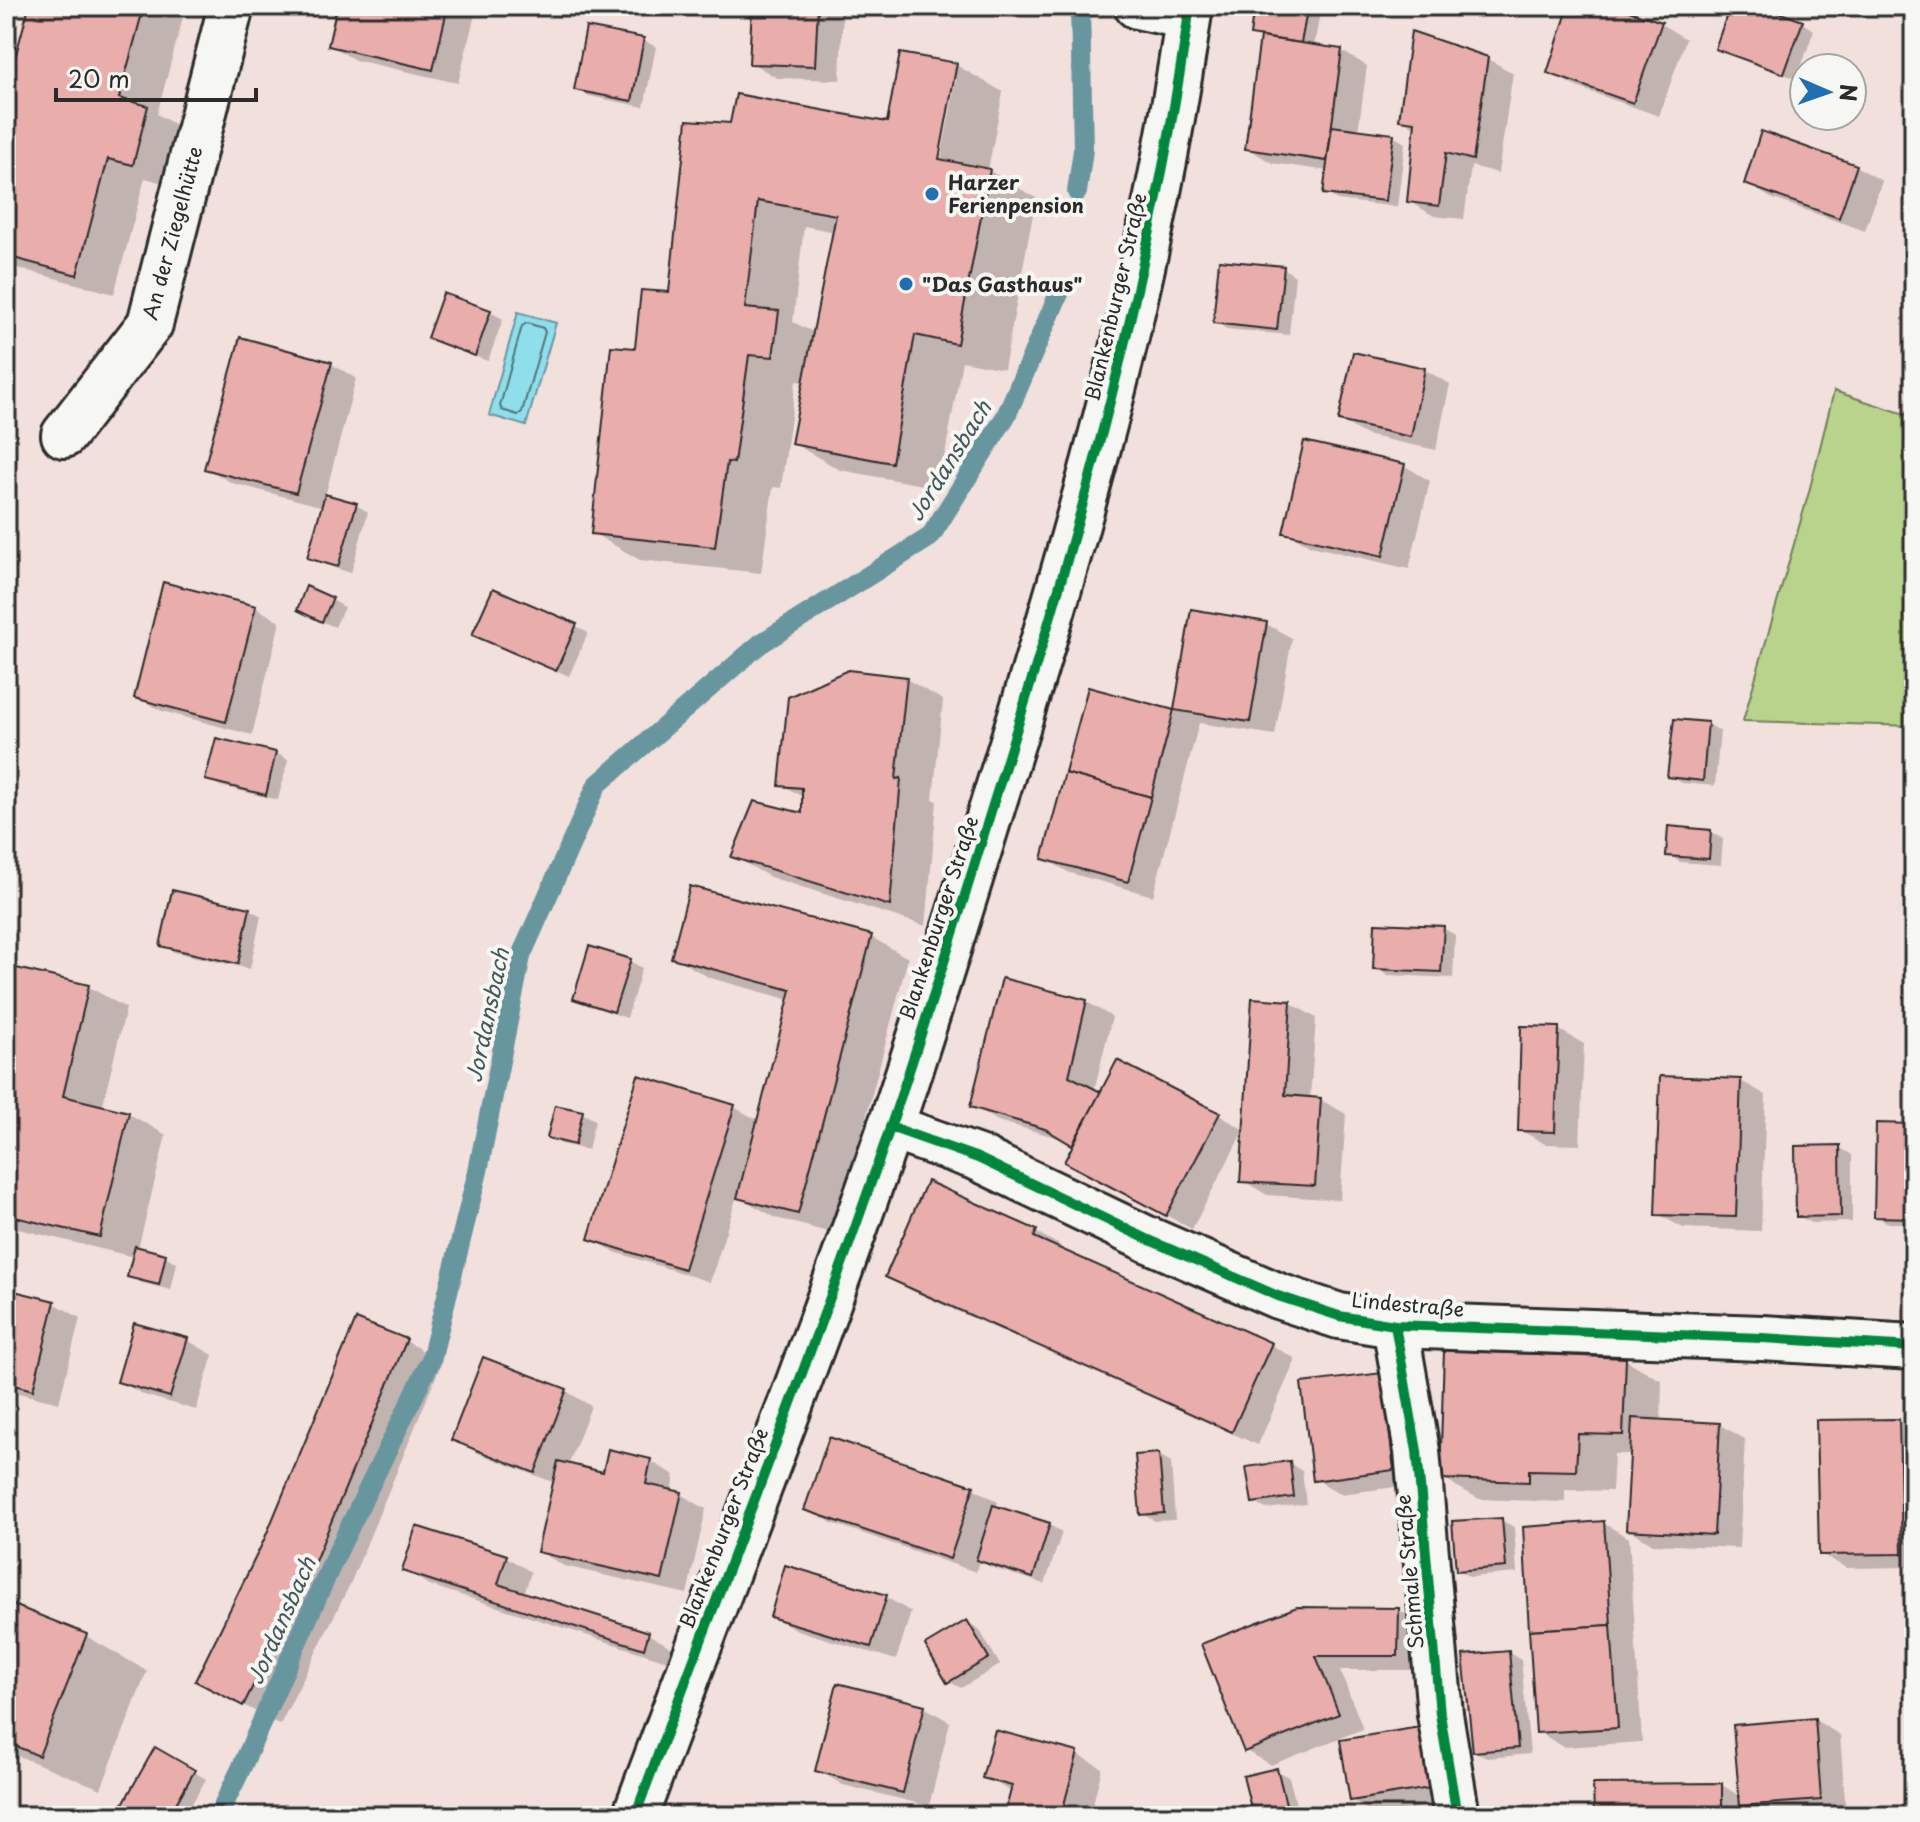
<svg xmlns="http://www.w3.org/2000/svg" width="1920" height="1822" viewBox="0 0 1920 1822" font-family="'Playpen Sans',sans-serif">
<rect width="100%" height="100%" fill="#f2e0dd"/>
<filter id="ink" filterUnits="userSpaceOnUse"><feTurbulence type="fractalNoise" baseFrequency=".0125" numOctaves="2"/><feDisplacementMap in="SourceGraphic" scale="16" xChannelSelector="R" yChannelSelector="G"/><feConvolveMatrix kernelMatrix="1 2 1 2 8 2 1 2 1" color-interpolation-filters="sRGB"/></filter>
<g filter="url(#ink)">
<path fill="#b8d38b" stroke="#727f5b" stroke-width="2" d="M1834,391L1914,417V726L1743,721L1809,492Z"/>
<path fill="#8fdeec" stroke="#67969f" stroke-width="2" d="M518,312L556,323L526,426L489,415Z"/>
<g fill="#0003" fill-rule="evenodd">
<path d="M31,6H186L157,114L184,130L170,185L145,178L114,294L6,265V70L13,72Z"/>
<path d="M339,6H477L458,83L355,60L330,45Z"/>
<path d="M754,6H843L840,80L777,78L752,63Z"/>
<path d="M1256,6H1321L1314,47L1342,51L1367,66L1358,132L1393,136L1405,143L1397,207L1337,200L1325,192L1328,171L1272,163L1247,148L1261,39L1252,34Z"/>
<path d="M1571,6H1608L1661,24L1686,39L1659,116L1574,86L1549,72Z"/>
<path d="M1732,6H1755L1802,23L1814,30L1797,79L1730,55L1718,48Z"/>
<path d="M643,40L656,47L644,107L589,96L577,89Z"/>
<path d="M1488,59L1513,73L1498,173L1471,166L1464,219L1434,216L1409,201L1417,128L1401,119Z"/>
<path d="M956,65L1003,92L988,170L1036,198L1004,369L962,361L939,488L840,470L793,443L805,382L796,381L781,488L773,487L761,573L640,560L593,533L637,350L671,295L731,125L889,124ZM952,80H956L939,170L935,169ZM804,226L835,232L815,333L793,322Z"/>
<path d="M1762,134L1857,167L1882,181L1865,231L1771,198L1746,183Z"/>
<path d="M1283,268L1295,276L1289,335L1227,329L1215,322Z"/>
<path d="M444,295L490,312L503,319L488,361L442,345L430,338Z"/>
<path d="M1354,355L1425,370L1450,384L1436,450L1366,435L1340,420Z"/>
<path d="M331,364L356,378L325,496L356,505L368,512L351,573L322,564L310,557L324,507L232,483L206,468Z"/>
<path d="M1306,443L1405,466L1430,481L1409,569L1311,546L1286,532Z"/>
<path d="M332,600L344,607L335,627L311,617Z"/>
<path d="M255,607L280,622L252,735L162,711L136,697Z"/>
<path d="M1192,612L1266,624L1292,638L1275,735L1199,723L1153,896L1070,873L1045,859L1090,689L1176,712Z"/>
<path d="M576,626L588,633L569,676L487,641Z"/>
<path d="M906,679L943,700L933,799L937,801L926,926L770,877L733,856L804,815V798L781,784Z"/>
<path d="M1708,724L1720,731L1715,786L1682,783L1670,776Z"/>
<path d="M276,753L288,760L278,800L220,786L208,779Z"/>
<path d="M1710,832L1723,839L1721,865L1680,862L1668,855Z"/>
<path d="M249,909L261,916L250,969L174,952L162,945Z"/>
<path d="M1443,928L1455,935L1453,978L1388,975L1375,968Z"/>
<path d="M871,937L908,958L835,1234L776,1218L737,1196L710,1282L615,1252L590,1238L639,1077L734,1107L759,1121L791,1000L710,978L673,957Z"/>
<path d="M630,961L642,968L627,1018L587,1005L575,998Z"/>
<path d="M14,969L89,987L126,1008L102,1108L129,1114L166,1135L138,1249L165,1256L177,1263L171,1290L142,1283L129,1276L134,1257L6,1226V1002Z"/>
<path d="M1087,1002L1112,1017L1094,1091L1219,1115L1244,1130L1192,1229L1092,1176L1075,1145L1069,1141L998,1121L973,1106Z"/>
<path d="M1291,1003L1316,1018L1310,1099L1321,1100L1346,1114L1340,1200L1267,1195L1242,1180Z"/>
<path d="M1558,1029L1584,1044L1580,1145L1545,1144L1520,1130Z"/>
<path d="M1741,1081L1766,1095L1761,1231L1683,1228L1658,1214Z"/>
<path d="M582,1113L595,1120L588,1150L561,1144L549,1137Z"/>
<path d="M1914,1126V1223H1888L1876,1216Z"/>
<path d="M1839,1147L1852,1155V1222L1811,1223L1798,1216Z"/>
<path d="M928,1184L1036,1232L1061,1246L1059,1251L1271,1345L1296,1359L1258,1445L912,1291L887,1276Z"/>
<path d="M6,1291L54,1303L80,1318L59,1403L6,1390Z"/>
<path d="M187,1340L213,1355L196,1410L144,1395L119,1381Z"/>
<path d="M406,1341L442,1362L351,1582L280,1725L198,1680Z"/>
<path d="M1626,1360L1662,1381L1661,1421L1720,1425L1745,1439L1739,1548L1653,1544L1628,1529L1632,1454H1614L1612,1491L1565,1490V1502L1479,1499L1442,1478Z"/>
<path d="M1381,1375L1418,1484L1341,1494L1315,1479Z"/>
<path d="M566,1391L591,1406L568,1466L604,1474L650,1461L675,1475L672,1492L681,1494L706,1509L687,1594L564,1566L539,1551L555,1483L478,1453L453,1439Z"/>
<path d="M1899,1421L1914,1430V1567L1846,1568L1821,1554Z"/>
<path d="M1159,1455L1171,1462L1175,1520L1155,1521L1142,1514Z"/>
<path d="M1289,1463L1302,1471L1306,1504L1266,1509L1253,1502Z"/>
<path d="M973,1488L998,1502L996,1508L1049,1525L1062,1532L1045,1584L990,1567L979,1560L976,1572L832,1523L807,1509Z"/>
<path d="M1501,1520L1514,1527L1517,1573L1470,1577L1458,1570Z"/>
<path d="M1603,1523L1629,1538L1642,1742L1564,1747L1538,1732Z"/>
<path d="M506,1557L531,1572L524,1594L648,1634L674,1649L670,1662L429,1585L404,1570Z"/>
<path d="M886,1597L911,1612L896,1660L797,1630L772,1616Z"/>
<path d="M6,1604L86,1636L147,1671L101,1789L6,1751Z"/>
<path d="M1398,1610L1424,1624L1423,1670H1340L1363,1729L1271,1765L1246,1751L1204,1645Z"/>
<path d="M967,1622L979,1629L1000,1665L961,1688L948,1681Z"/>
<path d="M1509,1653L1521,1660L1530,1754L1487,1758L1474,1751Z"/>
<path d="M924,1707L950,1722L929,1806L843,1785L818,1770Z"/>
<path d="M1815,1720L1840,1735L1846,1814L1813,1816H1596L1722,1785L1741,1797Z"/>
<path d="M1420,1729L1455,1801L1377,1815L1352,1800Z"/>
<path d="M156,1750L206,1779L185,1816H119Z"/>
<path d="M1077,1754L1102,1768L1090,1816H1006L1012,1792L985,1777Z"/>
<path d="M1276,1770L1289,1777L1299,1816H1255Z"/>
</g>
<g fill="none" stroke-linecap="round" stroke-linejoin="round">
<path stroke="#537378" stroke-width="2" d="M527,323L543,328L545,332L522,412L518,415L502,410L500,406L522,326Z"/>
<g stroke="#67969f" stroke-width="20">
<path d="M1077,192L1083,150L1080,6"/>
<path d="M218,1816L239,1773L335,1557L431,1360L478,1171L521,956L597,785L760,644L930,537L1006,416L1060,291"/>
</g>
</g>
<g fill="#e9aeac" stroke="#2b2b2b" stroke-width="2">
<path d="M29,6H144L119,98L148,106L133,165L108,159L77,275L6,256V68L12,69Z"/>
<path d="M337,6H448L433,70L328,46Z"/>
<path d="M752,6H818L815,66L749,64Z"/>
<path d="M1254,6H1308L1301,43L1250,35Z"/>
<path d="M1569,6H1614L1662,22L1633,103L1547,73Z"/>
<path d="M1730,6H1761L1803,21L1784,74L1715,49Z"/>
<path d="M586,27L644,38L632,101L574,90Z"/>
<path d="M1411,31L1488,57L1473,160L1446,153L1439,206L1407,202L1415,122L1399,120Z"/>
<path d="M1260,37L1342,49L1327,161L1245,149Z"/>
<path d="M900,53L957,63L939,159L990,169L957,344L915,335L892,463L791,444L836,215L758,201L745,308L779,311L773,357L749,355L734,463L727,462L715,547L591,534L611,346L635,348L641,290L669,292L687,120L730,123L736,94L887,122Z"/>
<path d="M1332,126L1394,134L1385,201L1323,194Z"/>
<path d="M1761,131L1857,165L1839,218L1744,184Z"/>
<path d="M1219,260L1284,266L1277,330L1213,323Z"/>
<path d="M443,293L491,310L475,356L427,338Z"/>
<path d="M240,337L332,362L296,493L204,469Z"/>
<path d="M1353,352L1425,368L1411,437L1338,421Z"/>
<path d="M1304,441L1405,464L1383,556L1283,533Z"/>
<path d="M325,494L357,503L338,567L307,558Z"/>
<path d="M163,582L256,606L226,722L134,698Z"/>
<path d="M306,586L333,598L322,622L297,610Z"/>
<path d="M493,588L577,624L556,671L472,635Z"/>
<path d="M1191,609L1267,622L1250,722L1174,710Z"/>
<path d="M848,670L907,677L896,779L901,778L890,906L731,857L754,801L802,813V788L779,786L788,697Z"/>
<path d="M1088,687L1174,710L1151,797L1065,773Z"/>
<path d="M1674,719L1708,722L1703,781L1667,777Z"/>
<path d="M216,738L276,752L266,795L205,780Z"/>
<path d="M1065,773L1151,797L1128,882L1042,859Z"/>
<path d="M1668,826L1711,830L1709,859L1666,856Z"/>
<path d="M690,886L872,935L798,1214L737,1198L791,990L671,958Z"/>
<path d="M172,890L250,908L238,964L160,946Z"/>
<path d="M1375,923L1444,926L1441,972L1373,969Z"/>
<path d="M589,946L631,959L614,1012L573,999Z"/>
<path d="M12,967L89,985L63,1096L129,1112L100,1237L6,1215V994Z"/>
<path d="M1002,978L1087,1000L1069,1076L1101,1092L1072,1145L1045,1129L970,1107Z"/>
<path d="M1252,998L1291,1001L1285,1095L1321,1098L1315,1186L1240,1182Z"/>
<path d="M1521,1026L1559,1027L1555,1132L1518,1131Z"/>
<path d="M1117,1060L1220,1113L1166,1216L1064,1162Z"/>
<path d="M638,1075L735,1105L684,1269L588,1239Z"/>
<path d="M1660,1076L1741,1079L1736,1217L1655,1215Z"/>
<path d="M555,1105L583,1111L575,1145L547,1138Z"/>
<path d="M1876,1123L1914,1124V1218L1874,1217Z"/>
<path d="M1840,1145L1841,1216L1796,1217L1795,1146Z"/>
<path d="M927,1181L1037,1230L1034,1237L1272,1343L1232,1432L885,1277Z"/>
<path d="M135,1246L166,1254L159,1285L127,1277Z"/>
<path d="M6,1289L55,1301L33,1390L6,1383Z"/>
<path d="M356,1319L407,1339L315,1561L243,1706L195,1681L264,1540Z"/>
<path d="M134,1323L188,1338L170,1397L117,1382Z"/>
<path d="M1444,1350L1626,1358L1623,1435L1578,1434L1576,1471L1529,1470V1482L1440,1479Z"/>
<path d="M483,1357L567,1389L535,1473L451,1440Z"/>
<path d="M1382,1373L1394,1470L1313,1481L1301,1383Z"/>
<path d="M1632,1418L1720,1423L1714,1535L1626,1530Z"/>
<path d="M1899,1419L1902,1554L1819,1555L1816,1420Z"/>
<path d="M829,1437L974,1486L950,1559L804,1510Z"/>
<path d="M608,1449L651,1459L646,1484L682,1492L662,1580L537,1552L558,1461L603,1472Z"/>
<path d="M1159,1453L1164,1513L1140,1515L1135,1455Z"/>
<path d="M1290,1461L1294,1497L1252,1503L1246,1467Z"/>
<path d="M993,1505L1050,1523L1033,1578L976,1560Z"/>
<path d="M1502,1518L1506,1567L1456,1571L1452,1521Z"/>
<path d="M1604,1521L1611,1625L1529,1630L1523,1527Z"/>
<path d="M416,1526L507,1555L498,1584L649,1632L644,1649L402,1571Z"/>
<path d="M785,1565L887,1595L871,1647L770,1617Z"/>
<path d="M6,1602L87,1634L39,1756L6,1742Z"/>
<path d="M1297,1607L1399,1608L1398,1656H1316L1339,1714L1244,1752L1201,1644Z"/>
<path d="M967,1620L989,1658L947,1683L925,1645Z"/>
<path d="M1611,1625L1618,1728L1536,1733L1529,1630Z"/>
<path d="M1509,1651L1518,1748L1473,1752L1463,1655Z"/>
<path d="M837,1683L925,1705L903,1793L815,1771Z"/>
<path d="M1815,1718L1821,1800L1740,1806L1733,1725Z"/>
<path d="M1420,1727L1430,1788L1350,1801L1340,1740Z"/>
<path d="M995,1730L1078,1752L1061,1816H1004L1012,1786L982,1778Z"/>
<path d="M155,1747L195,1770L169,1816H116Z"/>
<path d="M1277,1768L1289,1816H1253L1243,1776Z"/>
<path d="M1722,1783V1809L1784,1812V1816H1594L1593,1784Z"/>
</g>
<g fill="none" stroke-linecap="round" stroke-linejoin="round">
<g stroke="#2b2b2b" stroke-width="50">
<g id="street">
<path d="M1137,6L1188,17"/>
<path d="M64,435L150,324L231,6"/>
<path d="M890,1127L978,1158L1147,1239L1278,1296L1339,1316L1395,1325L1762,1338L1914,1347"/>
<path d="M1395,1325L1417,1451L1440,1714L1457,1816"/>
</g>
</g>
<g stroke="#2b2b2b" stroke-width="50">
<path id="secondary" d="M635,1816C720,1587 811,1359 890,1128C928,1017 962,904 997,792C1078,535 1152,274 1190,6"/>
</g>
<use href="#street" stroke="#f6f6f2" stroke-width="44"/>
<use href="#secondary" stroke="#f6f6f2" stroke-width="44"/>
<g stroke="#f6f6f2" stroke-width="15">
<g id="cycleway">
<path d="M890,1127L978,1158L1147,1239L1278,1296L1339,1316L1395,1325L1762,1338L1914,1347"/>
<path d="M1395,1325L1417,1451L1440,1714L1457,1816"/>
<path d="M635,1816C720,1587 811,1359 890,1128C928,1017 962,904 997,792C1078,535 1152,274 1190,6"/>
</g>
</g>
<use href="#cycleway" stroke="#00873e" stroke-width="10"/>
</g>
</g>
<g fill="#1f6fb2" stroke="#f6f6f2" stroke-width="3">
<circle cx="932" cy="194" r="8"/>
<circle cx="906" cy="284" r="8"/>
</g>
<g text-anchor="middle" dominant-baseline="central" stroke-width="8" stroke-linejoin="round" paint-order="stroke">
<g font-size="20" font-weight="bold" fill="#2b2b2b" stroke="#f6f6f2" text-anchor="start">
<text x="948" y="182">Harzer<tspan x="948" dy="23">Ferienpension</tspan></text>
<text x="922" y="284">"Das Gasthaus"</text>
</g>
<g font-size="20" fill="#2b2b2b" stroke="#f6f6f2">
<text transform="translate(172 233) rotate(-75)">An der Ziegelhütte</text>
<text transform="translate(1115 297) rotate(-77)">Blankenburger Straße</text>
<text transform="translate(938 918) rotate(-72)">Blankenburger Straße</text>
<text transform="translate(1408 1304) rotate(5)">Lindestraße</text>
<text transform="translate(723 1528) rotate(-69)">Blankenburger Straße</text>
<text transform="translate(1409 1572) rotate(-95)">Schmale Straße</text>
</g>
<g font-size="22" font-style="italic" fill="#44585b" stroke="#f6f6f2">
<text transform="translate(948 460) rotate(-58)">Jordansbach</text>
<text transform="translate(486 1015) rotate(-78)">Jordansbach</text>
<text transform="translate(280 1620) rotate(-66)">Jordansbach</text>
</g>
</g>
<rect width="1920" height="1822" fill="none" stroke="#f6f6f2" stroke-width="32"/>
<rect x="16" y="16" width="1888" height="1790" fill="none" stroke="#2b2b2b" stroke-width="3" filter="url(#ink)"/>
<g transform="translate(1828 92) rotate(92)"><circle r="38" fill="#f6f6f2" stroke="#a5a5a2" stroke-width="2"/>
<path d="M0-6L14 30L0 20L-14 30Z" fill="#1f6fb2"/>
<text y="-12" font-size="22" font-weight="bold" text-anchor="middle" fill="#2b2b2b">N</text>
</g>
<path d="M56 88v12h200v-12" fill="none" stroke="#2b2b2b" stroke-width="4"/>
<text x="68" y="88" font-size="24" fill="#2b2b2b" stroke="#f6f6f2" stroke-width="6" paint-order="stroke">20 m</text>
</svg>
